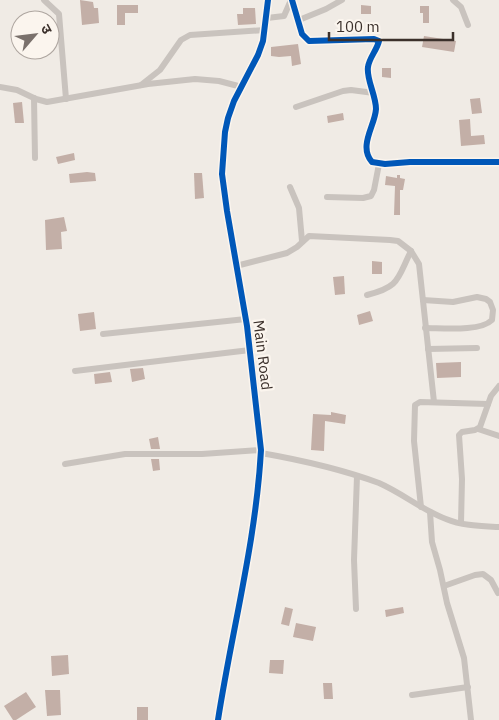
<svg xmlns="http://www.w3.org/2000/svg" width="499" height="720" viewBox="0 0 499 720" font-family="'IBM Plex Sans','Noto Sans Devanagari',sans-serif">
<rect width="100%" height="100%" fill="#f0ebe5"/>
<g fill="#c3afa7">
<path d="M80,0L93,2L94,8H98L99,23L82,25Z"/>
<path d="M117,5H138V13H125V25H117Z"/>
<path d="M361,5L371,6V14H361Z"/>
<path d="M420,6H429V23H423V13H420Z"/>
<path d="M243,8H255L256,24L238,25L237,14H243Z"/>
<path d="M424,36L456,41L454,52L422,47Z"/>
<path d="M298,44L301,64L292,66L291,56L279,57L271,56V47Z"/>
<path d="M382,68H391V78L382,77Z"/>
<path d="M480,98L482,113L472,114L470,99Z"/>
<path d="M22,102L24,123H15L13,103Z"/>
<path d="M343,113L344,120L328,123L327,116Z"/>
<path d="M470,119L471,136L484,135L485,144L461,146L459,120Z"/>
<path d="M74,153L75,160L58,164L56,157Z"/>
<path d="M87,172L95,173L96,181L70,183L69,174Z"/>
<path d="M194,173H202L204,198L195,199Z"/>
<path d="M397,175H400V178L405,179L403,190H400V215H394L395,186L385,185L386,176L397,178Z"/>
<path d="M64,217L67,231L61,232L62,249L46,250L45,220Z"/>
<path d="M372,261L382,262V274H372Z"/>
<path d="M344,276L345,294L335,295L333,277Z"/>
<path d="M370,311L373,321L359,325L357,315Z"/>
<path d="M94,312L96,329L80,331L78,314Z"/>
<path d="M461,362V377L437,378L436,363Z"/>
<path d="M143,368L145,379L132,382L130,369Z"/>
<path d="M110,372L112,382L95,384L94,374Z"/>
<path d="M331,412L346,415L345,424L325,421L324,451L311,450L313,414L331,415Z"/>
<path d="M158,437L160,449H151L149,439Z"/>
<path d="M151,459H159L160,470L153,471Z"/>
<path d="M285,607L293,609L289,626L281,624Z"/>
<path d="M403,607L404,613L386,617L385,610Z"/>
<path d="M296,623L316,627L313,641L293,637Z"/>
<path d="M68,655L69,674L52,676L51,656Z"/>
<path d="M270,660H284L283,674L269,673Z"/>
<path d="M323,683H332L333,699H324Z"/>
<path d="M45,690H60L61,715L47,716Z"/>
<path d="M26,692L36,707L16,720H13L4,706Z"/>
<rect x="137" y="707" width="11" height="13"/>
</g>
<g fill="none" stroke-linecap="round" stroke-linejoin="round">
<g stroke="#c9c3be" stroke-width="6">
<path d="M44,0L59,14L66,99"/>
<path d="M292,0L302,34L309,41L374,39L379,41C377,50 369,58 368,67C366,79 376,95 376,109C375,126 358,146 372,162L385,164L410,162H499"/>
<path d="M453,0L461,7L468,25"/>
<path d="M267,18L284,16L291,0"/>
<path d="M299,20L326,9L342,0"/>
<path d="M141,85L160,70L181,40L190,35L265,30"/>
<path d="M0,87L17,90L36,99L47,102L148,84L195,79L219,81L242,87"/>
<path d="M34,98L35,158"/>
<path d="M296,107L343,91L351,90L374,93"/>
<path d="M290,187L299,208L302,241"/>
<path d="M327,197L363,198L371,196L374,190L379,164"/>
<path d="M236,266L287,253L297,247L309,236L390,240L398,241L411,251L419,264L434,402"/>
<path d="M367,295C400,287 397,279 411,251"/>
<path d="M423,300L453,302L477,297L486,299L490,302L493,310L492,320C480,332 442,328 425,328"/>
<path d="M103,334L246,319"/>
<path d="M428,349L477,348"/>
<path d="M75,371L250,350"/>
<path d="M478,429L499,436"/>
<path d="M261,453C301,460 341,469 379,483C402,493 422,510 446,519C463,526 481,526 499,527"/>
<path d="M65,464L125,454H202L261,450"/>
<path d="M421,507L414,441L415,405L420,402L488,404"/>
<path d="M430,512L432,542L440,570L447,603L464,658L471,720"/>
<path d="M461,523L462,479L459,435L462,432L475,430L480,427L491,396L499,386"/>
<path d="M444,586L475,575L483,574L491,580L498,593"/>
<path d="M356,609L354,560L357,476"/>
<path d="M412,695L468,687"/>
<path d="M218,720C232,630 256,541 261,450L247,326L227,211L222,174L225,132L228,118L234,101L258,55L263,41L268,0"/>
</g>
<g stroke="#fbf5ee" stroke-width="9">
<g id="cycleway">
<path d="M292,0L302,34L309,41L374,39L379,41C377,50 369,58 368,67C366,79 376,95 376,109C375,126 358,146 372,162L385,164L410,162H499"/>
<path d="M218,720C232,630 256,541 261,450L247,326L227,211L222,174L225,132L228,118L234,101L258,55L263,41L268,0"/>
</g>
</g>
<use href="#cycleway" stroke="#0057b8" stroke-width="6"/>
</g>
<g text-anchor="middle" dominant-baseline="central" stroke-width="4.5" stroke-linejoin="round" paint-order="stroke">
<g font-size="15" fill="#3b302b" stroke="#fbf5ee">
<text transform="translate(263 355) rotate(83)">Main Road</text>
</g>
</g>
<g transform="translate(35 35) rotate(62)"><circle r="24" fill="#fbf5ee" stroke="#aea6a0"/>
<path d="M0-4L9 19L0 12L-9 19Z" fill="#7a716c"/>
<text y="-8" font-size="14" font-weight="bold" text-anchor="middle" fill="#3b302b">उ</text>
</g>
<path d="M329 32v8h124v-8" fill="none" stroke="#3b302b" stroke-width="2.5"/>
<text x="336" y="32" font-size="15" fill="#3b302b" stroke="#fbf5ee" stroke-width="4" paint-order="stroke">100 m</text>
</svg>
